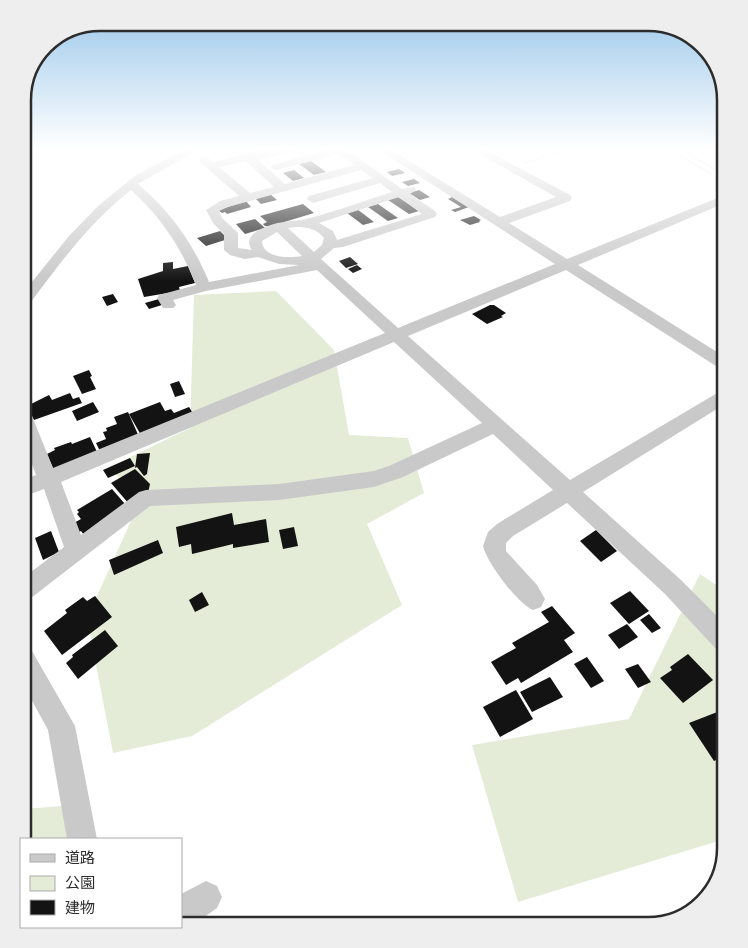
<svg xmlns="http://www.w3.org/2000/svg" width="748" height="948" viewBox="0 0 748 948" font-family="Montserrat,'Noto Sans JP',sans-serif">
<rect width="100%" height="100%" fill="#fff"/>
<g fill="#e4ecd7">
<path d="M276,291L334,350L349,435L408,438L424,493L367,524L402,605L192,736L113,753L87,618L142,497L108,468L190,428L194,295Z"/>
<path d="M700,574L725,591V839L518,902L472,745L629,719Z"/>
<path d="M75,805L80,839H23V809Z"/>
</g>
<g fill="#131313">
<path d="M311,161L326,172L314,175L299,164Z"/>
<path d="M399,169L405,173L392,176L387,172Z"/>
<path d="M294,170L304,178L293,181L283,173Z"/>
<path d="M414,179L420,183L408,186L402,182Z"/>
<path d="M419,190L430,197L420,200L409,193Z"/>
<path d="M270,194L277,200L261,204L255,198Z"/>
<path d="M398,197L419,211L409,214L388,200Z"/>
<path d="M452,197L469,207L455,212L451,210L461,207L448,199Z"/>
<path d="M246,201L251,207L227,214L225,212L222,213L218,210Z"/>
<path d="M303,204L314,213L271,226H265L263,224L267,222L260,216Z"/>
<path d="M378,204L398,218L388,221L368,207Z"/>
<path d="M357,209L374,222L363,225L347,213Z"/>
<path d="M474,216L481,220L479,221L480,222L470,225L460,220Z"/>
<path d="M255,219L265,228L245,234L236,224Z"/>
<path d="M220,231L228,239L206,246L197,238Z"/>
<path d="M350,257L358,264L346,268L339,261Z"/>
<path d="M173,262V269L188,266L195,283L179,287L180,291L144,297L138,279L163,271V263Z"/>
<path d="M357,265L362,269L353,273L348,269Z"/>
<path d="M113,294L118,302L107,306L102,297Z"/>
<path d="M159,299L162,305L149,309L145,303Z"/>
<path d="M490,305H494L506,313L501,316L503,317L487,324L472,314Z"/>
<path d="M89,370L92,376L90,377L96,389L82,394L73,376Z"/>
<path d="M179,381L185,394L175,397L170,384Z"/>
<path d="M70,393L73,399L79,397L82,403L34,420L27,406L49,395L52,400Z"/>
<path d="M93,402L99,412L77,421L72,411Z"/>
<path d="M160,402L165,411L171,409L174,413L189,407L194,415L142,437L129,414Z"/>
<path d="M128,412L140,439L102,455L96,443L106,439L103,432L107,431L106,428L117,424L114,417Z"/>
<path d="M90,437L98,454L55,473L47,454L55,450L54,448L71,442L72,444Z"/>
<path d="M150,453L147,474L144,476L137,467L135,468L137,454Z"/>
<path d="M130,458L135,466L108,478L103,470Z"/>
<path d="M135,469L150,484L148,493L129,504L111,483Z"/>
<path d="M112,489L125,504L84,535L81,531L79,532L72,524L81,519L77,514L79,512L77,510Z"/>
<path d="M232,513L234,525L266,519L269,542L233,548V544L192,554L191,544L179,547L176,527Z"/>
<path d="M294,527L298,546L283,549L279,530Z"/>
<path d="M596,530L617,551L601,562L580,541Z"/>
<path d="M51,531L59,552L43,560L35,538Z"/>
<path d="M158,540L163,553L114,575L109,560Z"/>
<path d="M630,591L649,611L629,624L610,603Z"/>
<path d="M202,592L209,605L195,612L189,600Z"/>
<path d="M95,596L112,617L62,655L44,631L67,613L65,610L83,597L87,601Z"/>
<path d="M552,606L575,633L564,640L573,652L521,683L518,678L506,685L491,662L516,648L512,643L549,622L541,612Z"/>
<path d="M649,614L661,628L652,633L640,620Z"/>
<path d="M627,624L638,637L619,649L608,635Z"/>
<path d="M105,630L118,646L78,679L66,663L73,657L72,655Z"/>
<path d="M688,654L713,680L683,703L660,678L672,670L670,667Z"/>
<path d="M587,657L604,681L591,688L574,664Z"/>
<path d="M638,664L651,682L638,688L625,669Z"/>
<path d="M550,677L563,697L532,712L520,692Z"/>
<path d="M516,690L533,719L500,737L483,707Z"/>
<path d="M725,709V756L714,761L689,723Z"/>
<path d="M704,892L707,896L691,913L679,916Z"/>
</g>
<g fill="none" stroke-linecap="round" stroke-linejoin="round">
<g stroke="#c9c9c9" stroke-width="2" stroke-dasharray="1 1" stroke-linecap="butt">
<path d="M666,148L712,174"/>
<path d="M677,148L725,175"/>
<path d="M525,163L566,150"/>
</g>
<g fill="#c9c9c9" fill-rule="evenodd">
<path d="M188,148H201L138,184C170,211 193,243 209,282L299,265L279,264L258,257L245,259L230,255L224,250V234L213,223L206,210L220,201L239,196L200,162L199,160L200,158H208L213,162L262,150C269,152 290,148 300,148L299,150L258,160L285,184L354,165L338,154L277,170L273,169L271,167L273,165L332,148H344L402,189L414,187L416,190L410,194L435,211L437,214L435,217L343,247L334,248L321,259L398,328L555,264L376,148H388L500,217L556,197L469,148H482L570,195L572,198L570,201L509,223L567,259L725,195V203L578,265L725,357V369L719,368L566,270L408,336L570,480L719,392L725,390V404L583,492L681,580L725,624V653L716,649L665,594L567,503L513,536L506,543V551L537,585L545,599L541,607L533,610C518,604 487,563 483,546L488,532L497,524L553,490L493,434L403,477L374,487L279,500L150,506L31,598L23,601V578L64,547L44,489L23,497V480L36,475L23,440V410L29,411L32,416L53,468L385,333L317,270L206,291L173,300L176,305L173,308H163L157,298L159,295L196,285C181,247 161,217 131,190C90,222 59,264 28,306L23,307V293L69,236L98,206L136,175ZM246,161L274,187L250,193L219,167ZM361,170L373,178L309,196L307,199L313,203L380,183L392,192C363,201 335,212 306,219C290,222 276,221 261,229C252,233 245,241 252,250L238,248V233L222,218L219,211L228,207ZM399,197L422,214L337,240L333,231L319,223ZM296,227C308,227 317,229 324,238L322,245L314,252L288,228ZM277,232L302,256C290,258 263,259 262,241ZM394,342L482,423L389,466L374,471L279,484L146,490L139,492L81,535L61,482Z"/>
<path d="M23,648L32,651L75,726L97,839H67L48,730L23,684Z"/>
<path d="M206,881L217,886L222,897L217,908L193,925H181V894Z"/>
</g>
</g>
<linearGradient id="sky" x2="0" y2="1"><stop stop-color="#98c6ea"/><stop offset="0.53" stop-color="#fff"/><stop offset="1" stop-color="#fff" stop-opacity="0"/></linearGradient>
<rect width="748" height="281" fill="url(#sky)"/>
<path d="M0 0H748V948H0ZM100 31H648A69 69 0 0 1 717 100V848A69 69 0 0 1 648 917H100A69 69 0 0 1 31 848V100A69 69 0 0 1 100 31Z" fill="#eee" fill-rule="evenodd"/>
<path fill="none" stroke="#2c2c2c" stroke-width="2.5" d="M100 31H648A69 69 0 0 1 717 100V848A69 69 0 0 1 648 917H100A69 69 0 0 1 31 848V100A69 69 0 0 1 100 31Z"/>
<rect x="20" y="838" width="162" height="90" fill="#ffffff" stroke="#ababab"/>
<rect x="30" y="854" width="25" height="8" fill="#c9c9c9" stroke="#ababab"/>
<text x="65" y="863" font-size="15" fill="#2c2c2c">道路</text>
<rect x="30" y="876" width="25" height="15" fill="#e4ecd7" stroke="#ababab"/>
<text x="65" y="888" font-size="15" fill="#2c2c2c">公園</text>
<rect x="30" y="900" width="25" height="15" fill="#131313" stroke="#ababab"/>
<text x="65" y="913" font-size="15" fill="#2c2c2c">建物</text>
</svg>
